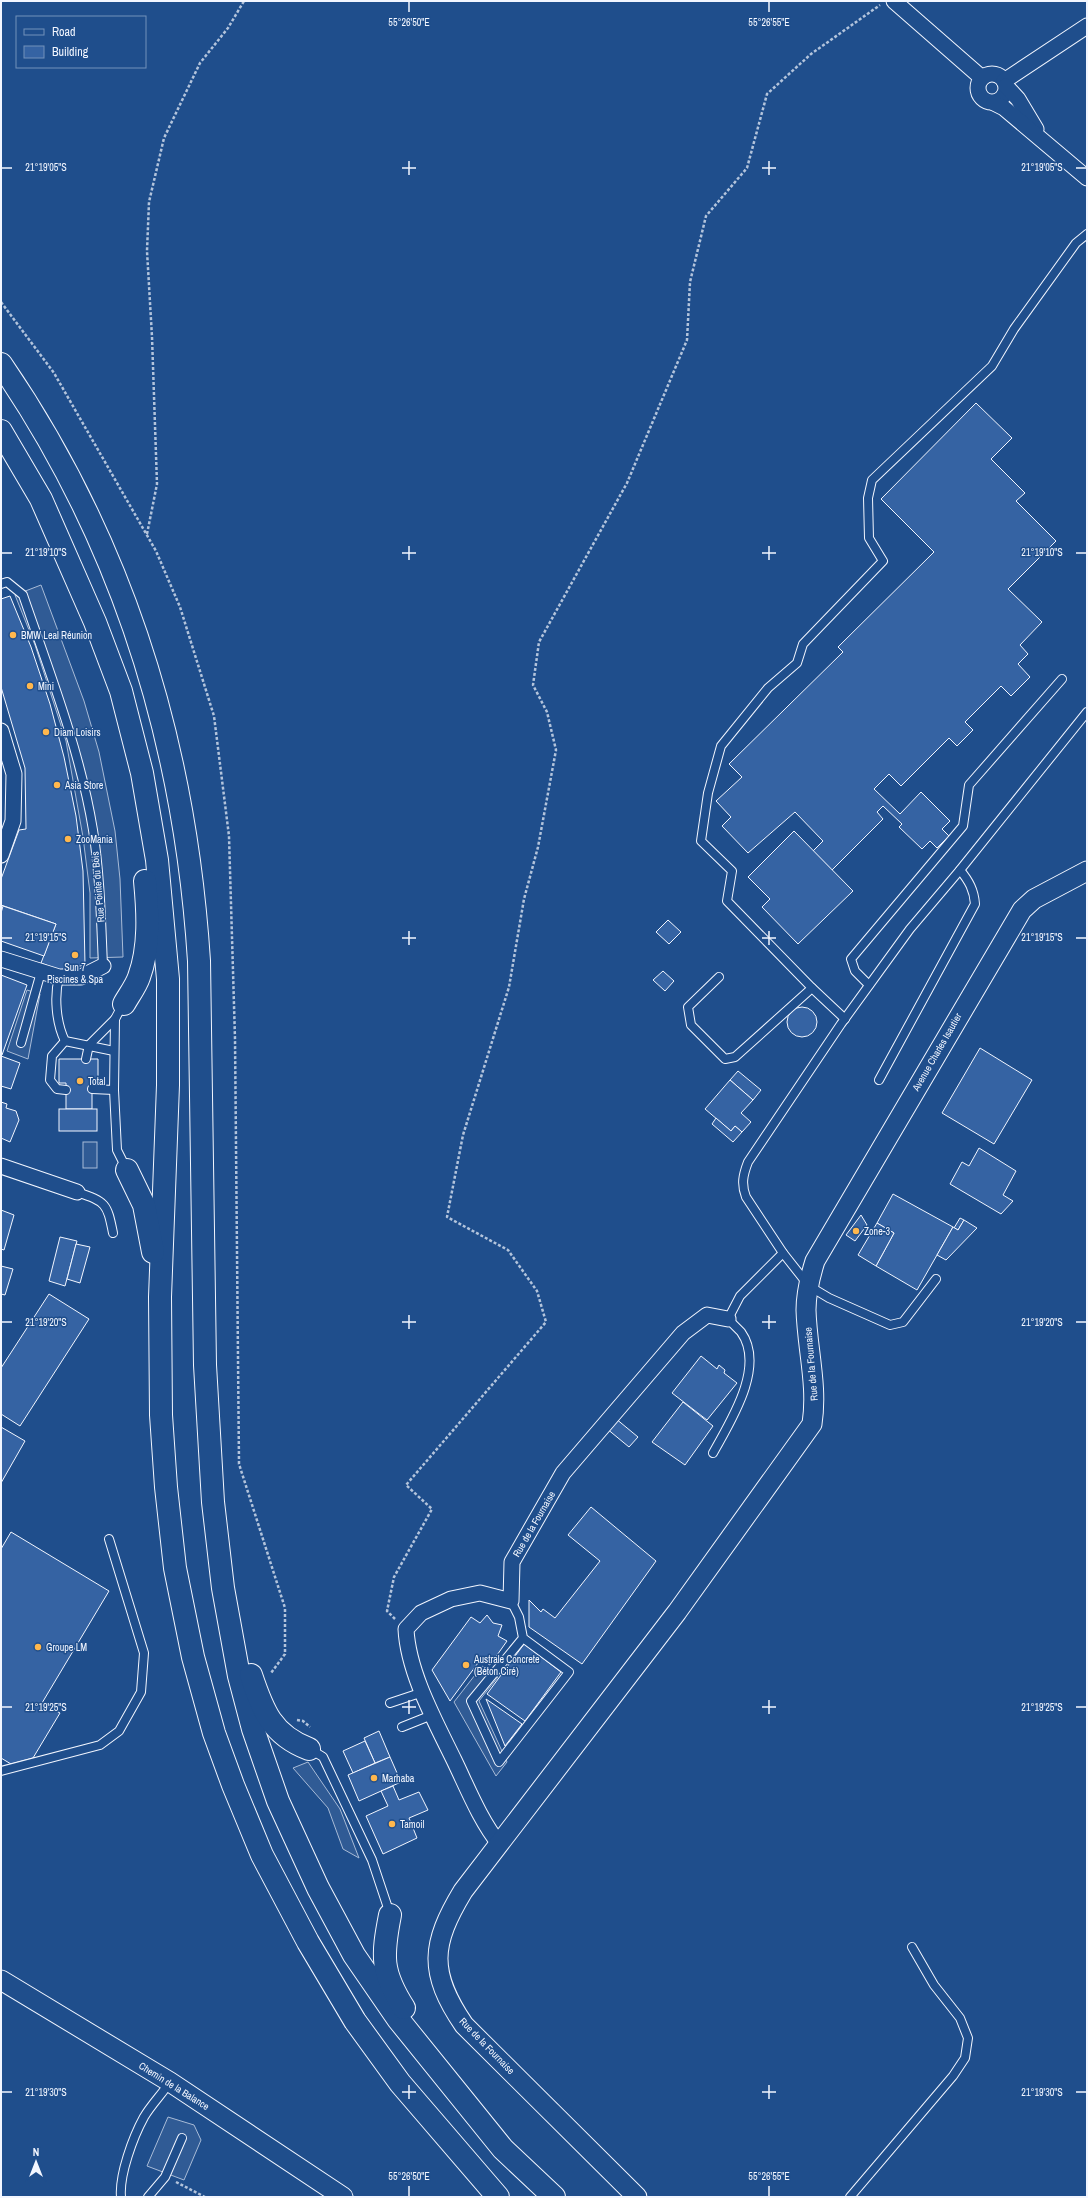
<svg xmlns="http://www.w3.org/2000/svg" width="1088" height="2198" viewBox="0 0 1088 2198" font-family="'Archivo Narrow',sans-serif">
<rect width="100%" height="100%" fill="#1f4e8c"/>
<g fill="#305b95" stroke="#a8bbd7">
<path d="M41,585L84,701L99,752L115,831L120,879L123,957L90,958V893L83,837L66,741L35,645L15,595Z"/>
<path d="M27,990L40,994L28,1059L7,1051Z"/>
<rect x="83" y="1142" width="14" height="26"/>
<path d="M482,1666L498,1677L479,1701L507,1762L496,1776L454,1702Z"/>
<path d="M308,1762L340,1809L359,1858L343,1849L328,1808L293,1768Z"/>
<path d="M168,2117L194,2125L201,2140L184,2180L147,2166Z"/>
</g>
<g fill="#3563a3" stroke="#f2f6ff">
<path d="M976,403L1012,438L991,459L1025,493L1016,501L1056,541L1008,589L1042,622L1020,645L1028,654L1018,664L1030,677L1011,696L1001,686L965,722L973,730L957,746L949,738L901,786L889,774L874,789L900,814L921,792L950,821L942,829L949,836L937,848L930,841L922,849L899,827L902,824L883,806L877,812L883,819L832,870L813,851L823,841L795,812L748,853L722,826L731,817L716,801L742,777L729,764L843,652L838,647L934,552L881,499Z"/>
<path d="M10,596L31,647L50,704L64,757L76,816L83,871L85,965L59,970L41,963L56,924L1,905V879L19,830L26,829L25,768L1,687V599Z"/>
<path d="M794,831L853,891L798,944L762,907L770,899L748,877Z"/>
<path d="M3,906L56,924L44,956L1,941V913Z"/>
<path d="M668,920L681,932L669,944L656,932Z"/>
<path d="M663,971L674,981L665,991L653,980Z"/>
<path d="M1,975L27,985L2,1055H1Z"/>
<circle cx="802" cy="1022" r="15"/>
<path d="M980,1048L1032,1080L994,1144L942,1113Z"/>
<path d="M1,1056L20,1063L11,1089L1,1086Z"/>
<path d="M59,1059H98V1083H92V1109H66V1083H59Z"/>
<path d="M738,1071L761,1090L753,1100L730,1080Z"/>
<path d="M730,1080L753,1100L741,1113L751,1122L742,1132L735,1126L731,1131L705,1109Z"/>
<path d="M1,1102L7,1104L6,1108L16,1111L19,1120L10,1142L1,1138Z"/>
<rect x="59" y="1109" width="38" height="22"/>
<path d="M716,1118L731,1131L735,1126L742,1132L733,1142L712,1124Z"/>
<path d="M979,1148L1016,1171L1003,1195L1013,1201L1001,1214L950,1184L962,1162L969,1166Z"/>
<path d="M893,1194L953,1227L917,1290L876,1266L894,1233L877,1223Z"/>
<path d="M1,1210L14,1215L4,1250L1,1249Z"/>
<path d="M861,1215L867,1225L855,1241L846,1235Z"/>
<path d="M960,1218L964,1220L958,1230L954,1228Z"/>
<path d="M964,1220L977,1228L946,1260L937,1255L953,1227L958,1230Z"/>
<path d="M877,1223L894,1233L876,1266L858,1255Z"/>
<path d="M60,1237L77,1241L65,1286L49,1281Z"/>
<path d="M76,1244L90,1247L80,1283L67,1279Z"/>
<path d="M1,1266L13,1269L5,1295L1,1294Z"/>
<path d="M49,1294L89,1319L20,1426L1,1414V1368Z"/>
<path d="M701,1356L717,1369L719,1365L725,1370L724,1373L737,1383L707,1420L672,1393Z"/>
<path d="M683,1402L713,1426L685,1465L652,1442Z"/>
<path d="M615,1418L638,1437L629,1447L606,1428Z"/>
<path d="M1,1427L25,1441L1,1483Z"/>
<path d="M591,1507L656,1561L582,1664L529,1627V1600L541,1612L543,1609L555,1618L600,1561L568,1535Z"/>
<path d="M11,1532L109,1591L42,1703L60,1713L33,1758L11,1764L1,1758V1549Z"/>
<path d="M487,1615L493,1623L502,1625L498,1636L507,1641L490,1665L481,1659L450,1701L432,1670L471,1617L480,1623Z"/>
<path d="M524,1644L561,1672L525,1721L487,1694Z"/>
<path d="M486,1699L522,1724L505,1746Z"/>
<path d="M379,1731L390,1757L375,1763L364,1738Z"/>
<path d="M365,1741L375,1763L353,1773L343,1751Z"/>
<path d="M390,1757L401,1782L359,1801L348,1775Z"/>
<path d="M393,1786L399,1800L419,1792L428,1810L409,1818L417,1838L383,1854L366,1816L388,1806L381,1791Z"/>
</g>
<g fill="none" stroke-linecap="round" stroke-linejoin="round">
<g stroke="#f2f6ff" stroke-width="10">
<g id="service">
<path d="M1,584L7,582L23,595C49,671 80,750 93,830C100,874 101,920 103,966"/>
<path d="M59,977C54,996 56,1023 65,1041L114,1051"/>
<path d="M719,977L688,1007L691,1025L725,1059L735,1057L812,988L845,1019"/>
<path d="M869,985L855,971L851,959L963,826L969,785L1062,679"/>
<path d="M812,988L727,901L732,871L701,841L708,793L721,746L768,688L797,663L803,644L883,561L869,538L868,498L872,480L992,366L1014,329L1076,243L1087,234"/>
<path d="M123,1004L115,1019L114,1090L117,1150L127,1170"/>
<path d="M65,1041L52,1056L50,1080L57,1089L66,1090"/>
<path d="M21,1043L41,972"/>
<path d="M86,1059L89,1045L115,1019"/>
<path d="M879,1080L975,904C974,890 969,881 960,870"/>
<path d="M92,1089L114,1090"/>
<path d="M77,1192C106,1202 107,1203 113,1233"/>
<path d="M936,1279L903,1322L890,1325L829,1298L809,1286L783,1253L746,1197C741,1184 743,1175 748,1162L841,1024L910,929L960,870L1087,712"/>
<path d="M713,1453C730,1422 766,1367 741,1332C737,1328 732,1323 728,1319L740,1296L783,1253"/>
<path d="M511,1601L519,1617L523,1638L471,1701L499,1762L569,1672L523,1638"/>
<path d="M390,1703L423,1692"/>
<path d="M402,1727L432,1715"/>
<path d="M310,1749L323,1757L372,1860L390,1914"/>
<path d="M1,1771L100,1745L119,1731L141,1692L144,1653L109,1539"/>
<path d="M121,2197C119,2175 133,2137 144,2117C151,2105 162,2094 170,2082"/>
<path d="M148,2197L165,2177L182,2138"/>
<path d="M850,2197L953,2076L965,2058L968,2038L960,2018L934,1985L912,1947"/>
</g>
</g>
<g stroke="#f2f6ff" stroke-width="17">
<g id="minor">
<path d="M894,1L982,78"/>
<circle cx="992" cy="88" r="14"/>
<path d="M1004,81L1087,26"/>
<path d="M1006,86L1018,99L1036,129"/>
<path d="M994,103L1004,108L1087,178"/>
<path d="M1,731L14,774L13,821L1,855"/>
<path d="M1,959L59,977H81L103,966"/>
<path d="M1,1166L77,1192"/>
<path d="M500,1845C480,1820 468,1789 454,1760C435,1721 408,1672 406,1629L421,1613L451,1599L480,1593L511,1601L512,1562L563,1473L683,1333L707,1315L728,1319"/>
</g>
</g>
<g stroke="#f2f6ff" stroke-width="21">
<g id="tertiary">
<path d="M1,1980L170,2082L343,2197"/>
<path d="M637,2197L464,2025C428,1972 431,1944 463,1891L677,1612L812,1424C818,1386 807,1348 806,1310C806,1293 810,1277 815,1261L1022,910L1034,899L1087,871"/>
</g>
</g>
<g stroke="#f2f6ff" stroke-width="24">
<g id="trunk">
<path d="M1,364C124,543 185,744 199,961L205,1365L213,1502L223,1588L239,1676L253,1729L278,1801L318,1888L354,1955L398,2019L503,2149L554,2197"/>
<path d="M1,431L41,499L95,622L121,691L142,773L157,860L168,979V1085L160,1297L161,1415L166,1487L175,1568L193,1657L214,1733L233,1785L262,1855L308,1942L355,2021L400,2083L498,2197"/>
<path d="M124,1004C129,995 136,986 139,977C150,947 148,912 145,881"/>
<path d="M127,1170L144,1205L153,1252"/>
<path d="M251,1675C263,1711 272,1735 309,1749"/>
<path d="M390,1915C382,1956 381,1972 404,2008"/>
</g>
</g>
<g stroke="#b3c4dc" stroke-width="2.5" stroke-dasharray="3 2" stroke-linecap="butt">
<path d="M1,302L54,373L156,551L180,607L214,716L229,836L235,1039L239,1464L285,1608V1654L271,1673"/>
<path d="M147,534L157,484L152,337L147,251L149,202L164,138L200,63L228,28L244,1"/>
<path d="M395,1619L387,1611L394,1577L432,1509L406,1485L546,1322L537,1291L508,1250L447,1217L463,1135L509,987L524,899L538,847L556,750L547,712L533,685L539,642L627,483L687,340L690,282L706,216L747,168L767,94L811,54L880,5"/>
<path d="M297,1720L303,1721L310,1727"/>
<path d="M176,2182L205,2197"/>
</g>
<use href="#service" stroke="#1f4e8c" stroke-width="8"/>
<use href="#minor" stroke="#1f4e8c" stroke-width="15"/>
<use href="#tertiary" stroke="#1f4e8c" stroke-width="19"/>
<use href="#trunk" stroke="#1f4e8c" stroke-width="22"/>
</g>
<path fill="none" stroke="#f2f6ff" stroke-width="1.5" d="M409,2V12M769,2V12M409,161V175M769,161V175M2,168H12M402,168H416M762,168H776M1076,168H1086M409,546V560M769,546V560M2,553H12M402,553H416M762,553H776M1076,553H1086M409,931V945M769,931V945M2,938H12M402,938H416M762,938H776M1076,938H1086M409,1315V1329M769,1315V1329M2,1322H12M402,1322H416M762,1322H776M1076,1322H1086M409,1700V1714M769,1700V1714M2,1707H12M402,1707H416M762,1707H776M1076,1707H1086M409,2085V2099M769,2085V2099M2,2092H12M402,2092H416M762,2092H776M1076,2092H1086M409,2186V2196M769,2186V2196"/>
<g fill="#ffb74d" stroke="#1f4e8c" stroke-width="1.5">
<circle cx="13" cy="635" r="4"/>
<circle cx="30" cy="686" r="4"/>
<circle cx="46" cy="732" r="4"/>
<circle cx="57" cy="785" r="4"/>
<circle cx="68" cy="839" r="4"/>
<circle cx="75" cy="955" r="4"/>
<circle cx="80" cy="1081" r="4"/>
<circle cx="856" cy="1231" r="4"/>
<circle cx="38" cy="1647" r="4"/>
<circle cx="466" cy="1665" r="4"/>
<circle cx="374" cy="1778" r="4"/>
<circle cx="392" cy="1824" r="4"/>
</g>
<g text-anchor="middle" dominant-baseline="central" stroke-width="3" stroke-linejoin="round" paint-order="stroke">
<g font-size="10" fill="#f2f6ff" stroke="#1f4e8c" text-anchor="start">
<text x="21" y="635">BMW Leal Réunion</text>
<text x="38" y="686">Mini</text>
<text x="54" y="732">Diam Loisirs</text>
<text x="65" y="785">Asia Store</text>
<text x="76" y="839">ZooMania</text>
<text x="75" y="967" text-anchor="middle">Sun 7<tspan x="75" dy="12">Piscines &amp; Spa</tspan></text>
<text x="88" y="1081">Total</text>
<text x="864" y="1231">Zone-3</text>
<text x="46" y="1647">Groupe LM</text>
<text x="474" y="1659">Australe Concrete<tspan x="474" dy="12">(Béton Ciré)</tspan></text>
<text x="382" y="1778">Marhaba</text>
<text x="400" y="1824">Tamoil</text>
</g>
<g font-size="10" fill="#f2f6ff" stroke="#1f4e8c">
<text transform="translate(98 887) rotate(-95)">Rue Pointe du Bois</text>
<text transform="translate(937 1052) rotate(-60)">Avenue Charles Isautier</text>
<text transform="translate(811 1364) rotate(-95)">Rue de la Fournaise</text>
<text transform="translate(534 1524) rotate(-60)">Rue de la Fournaise</text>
<text transform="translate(487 2046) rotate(46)">Rue de la Fournaise</text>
<text transform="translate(174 2086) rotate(32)">Chemin de la Balance</text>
</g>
</g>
<g font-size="10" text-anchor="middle" fill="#f2f6ff" stroke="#1f4e8c" stroke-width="3" stroke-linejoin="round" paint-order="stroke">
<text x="409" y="26">55°26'50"E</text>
<text x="769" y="26">55°26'55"E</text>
<text x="46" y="171">21°19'05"S</text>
<text x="1042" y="171">21°19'05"S</text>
<text x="46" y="556">21°19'10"S</text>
<text x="1042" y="556">21°19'10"S</text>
<text x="46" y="941">21°19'15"S</text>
<text x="1042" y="941">21°19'15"S</text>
<text x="46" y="1326">21°19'20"S</text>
<text x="1042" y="1326">21°19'20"S</text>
<text x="46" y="1711">21°19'25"S</text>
<text x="1042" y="1711">21°19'25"S</text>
<text x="46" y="2096">21°19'30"S</text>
<text x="1042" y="2096">21°19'30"S</text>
<text x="409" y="2180">55°26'50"E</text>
<text x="769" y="2180">55°26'55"E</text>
</g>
<rect width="1088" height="2198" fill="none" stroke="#f2f6ff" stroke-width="4"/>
<rect x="16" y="16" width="130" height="52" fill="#1f4e8c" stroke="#7391ba"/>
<rect x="24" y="29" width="20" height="6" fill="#1f4e8c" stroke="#7391ba"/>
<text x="52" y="36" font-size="12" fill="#f2f6ff">Road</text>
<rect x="24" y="46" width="20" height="12" fill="#3563a3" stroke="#7391ba"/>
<text x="52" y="56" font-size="12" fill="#f2f6ff">Building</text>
<g transform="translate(36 2162)" stroke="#1f4e8c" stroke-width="3" paint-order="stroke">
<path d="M0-3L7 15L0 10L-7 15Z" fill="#f2f6ff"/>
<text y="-6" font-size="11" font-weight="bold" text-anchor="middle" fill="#f2f6ff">N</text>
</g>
</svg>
